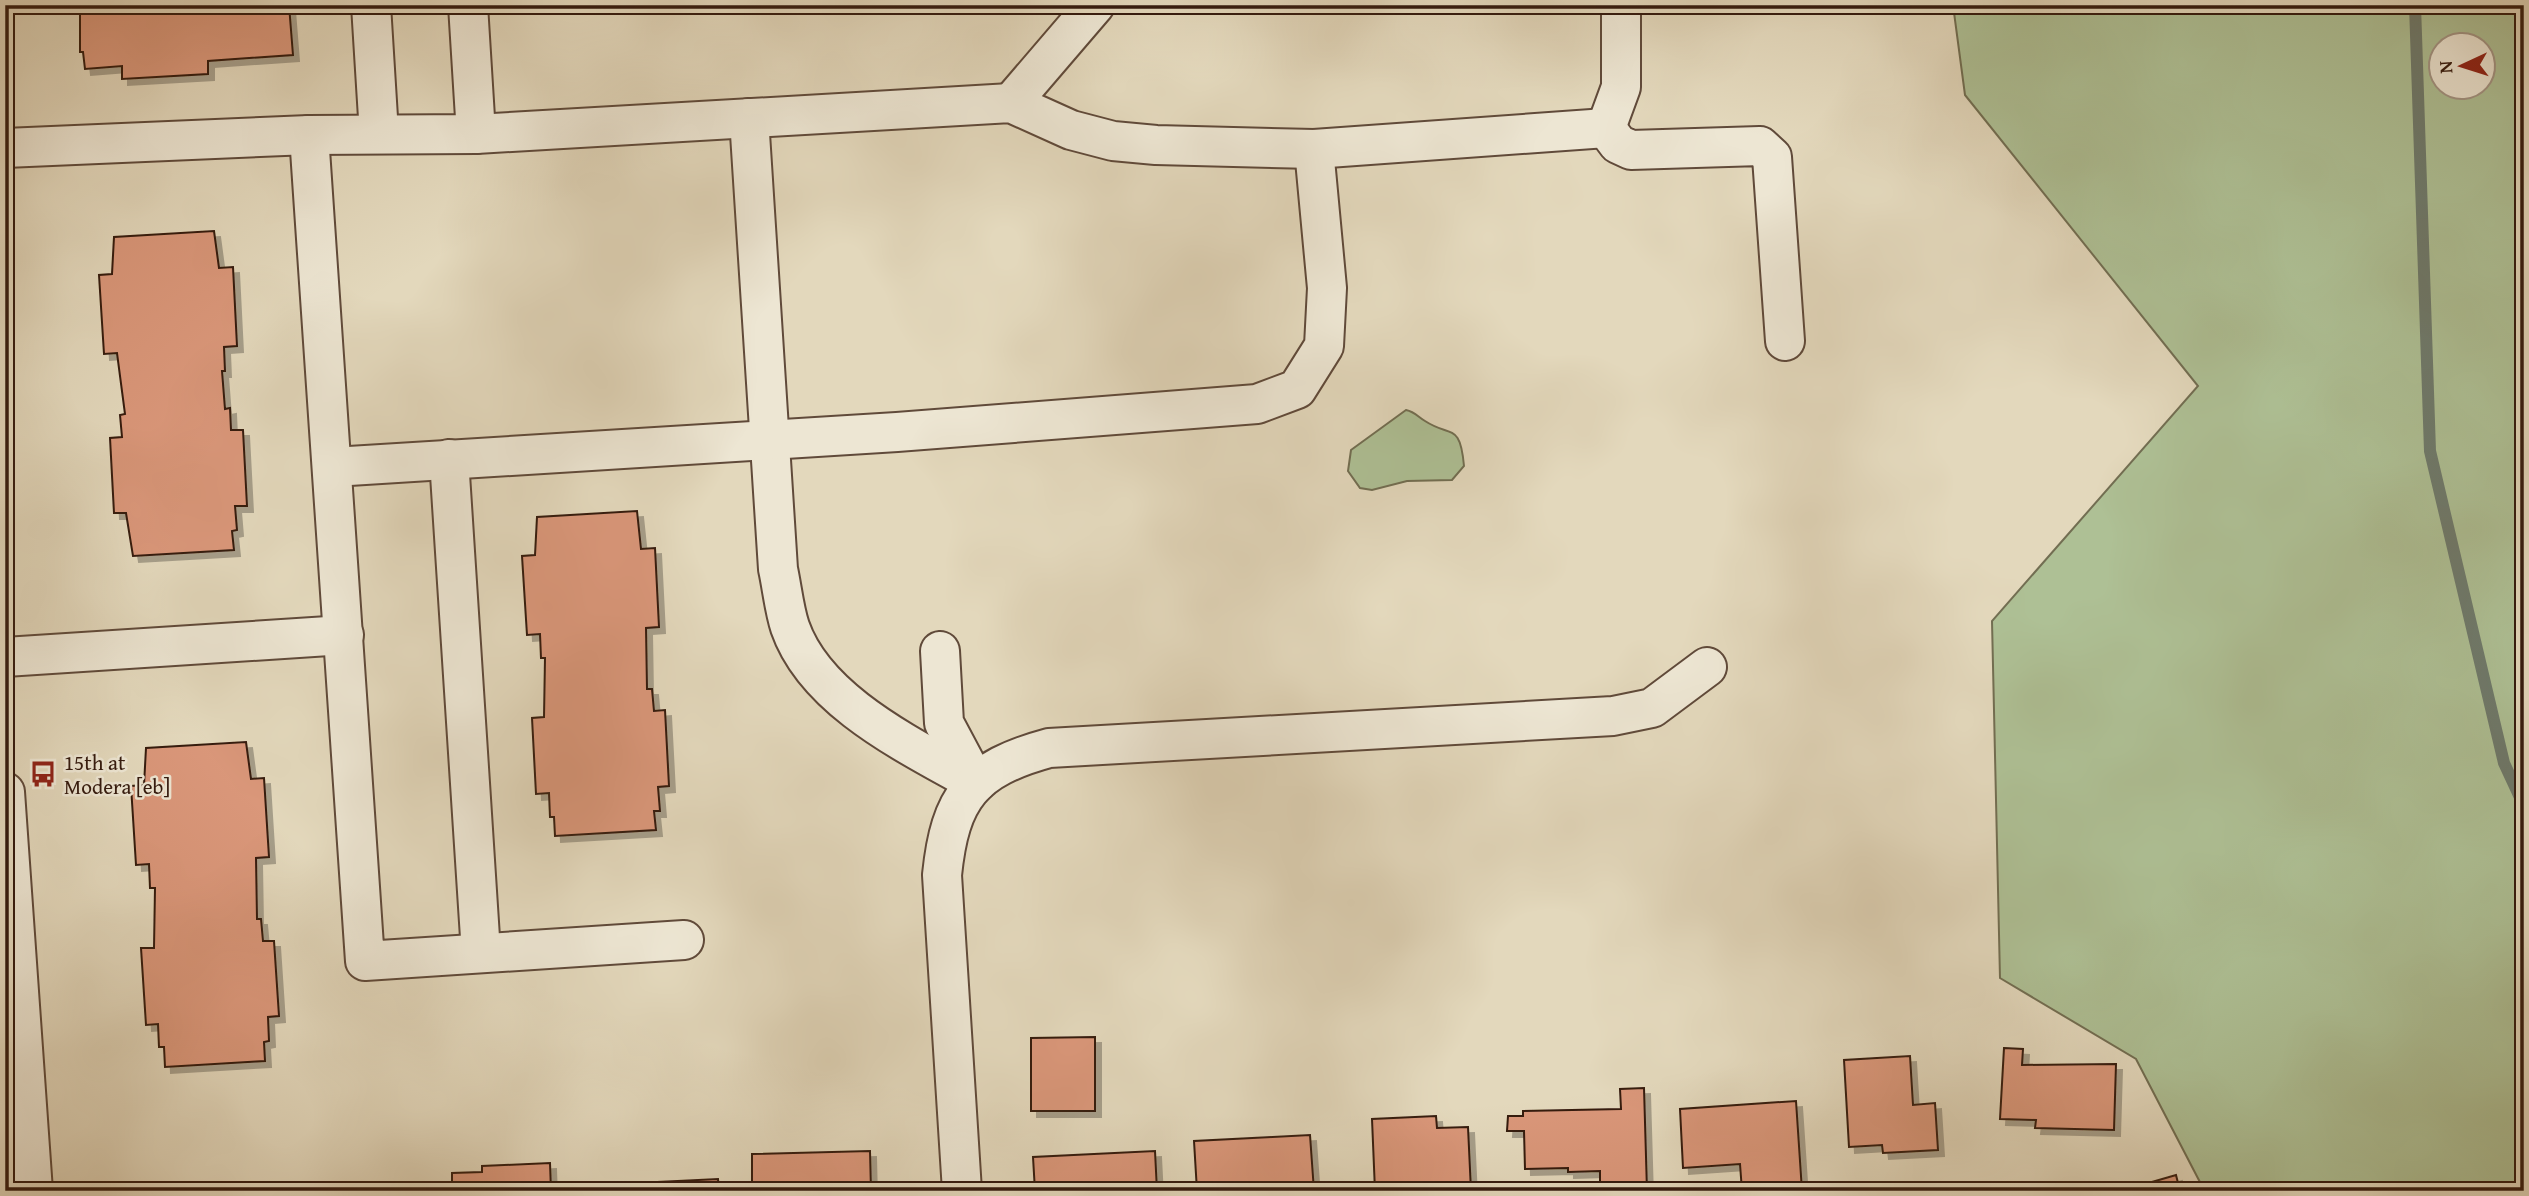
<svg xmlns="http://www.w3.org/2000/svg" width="2529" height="1196" viewBox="0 0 2529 1196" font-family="'Gentium Book Plus',serif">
<defs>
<filter id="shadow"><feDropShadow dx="6" dy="6" stdDeviation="0" flood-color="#0004"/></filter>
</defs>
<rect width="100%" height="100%" fill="#e3d8bc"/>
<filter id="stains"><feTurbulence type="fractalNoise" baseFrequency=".00286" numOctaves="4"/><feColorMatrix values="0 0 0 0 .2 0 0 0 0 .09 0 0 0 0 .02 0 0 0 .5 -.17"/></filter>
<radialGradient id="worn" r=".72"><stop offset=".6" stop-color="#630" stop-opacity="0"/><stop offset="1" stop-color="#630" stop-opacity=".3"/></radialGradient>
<g fill="#aec095" stroke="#726e52" stroke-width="2" fill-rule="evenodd">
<path d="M1953,5H2524V1191H2227L2202,1186L2136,1059L2000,978L1992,621L2198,386L1965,95ZM2442,46H2484V88H2442Z"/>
<path d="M1406,410C1415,412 1417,416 1425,421C1451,438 1460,422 1464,466L1452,480L1407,481L1372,490L1360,488L1348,471L1351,450Z"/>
</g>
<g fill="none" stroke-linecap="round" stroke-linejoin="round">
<path stroke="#6f7b6d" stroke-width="12" d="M2415,5L2430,451L2504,763L2524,806"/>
</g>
<g fill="#da977a" stroke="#351b0f" stroke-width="2" filter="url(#shadow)">
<path d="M80,5H289L293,55L208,61V74L122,79V66L85,69L83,52H80Z"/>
<path d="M214,231L219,268L233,267L237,346L224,347L225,371H222L225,409L230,408L231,430H243L247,506H235L237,530L232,531L234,550L133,556L126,513H114L110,438L122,437L120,415L125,414L117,353L104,354L99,275L112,274L114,237Z"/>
<path d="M637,511L641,549L655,548L659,627L646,628L647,689H652L654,711L665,710L669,786L658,787L660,811H654L656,830L555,836L554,817H550L549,793L536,794L532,718L544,717L545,658H541L540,634L527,635L522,556L535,555L537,517Z"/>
<path d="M246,742L251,779L264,778L269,857L256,858L257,919H261L263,941H274L279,1016L268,1017L269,1041L264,1042L265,1061L165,1067L164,1047H159L158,1024L146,1025L141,948H154L155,888H150L149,864L136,865L131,786L144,785L146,748Z"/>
<path d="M1095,1037V1111H1031V1038Z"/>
<path d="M2004,1048L2023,1049L2022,1065L2116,1064L2114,1130L2035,1128L2036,1120L2000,1119Z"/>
<path d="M1910,1056L1913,1105L1935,1103L1938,1150L1883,1153L1882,1145L1849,1147L1844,1060Z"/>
<path d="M1644,1088L1647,1191H1600V1171L1568,1172V1168L1525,1169L1524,1131H1507L1508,1116H1523V1111L1621,1109L1620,1089Z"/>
<path d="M1796,1101L1802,1191H1742L1740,1164L1683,1168L1680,1109Z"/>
<path d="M1436,1116L1437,1128L1468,1127L1471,1191H1375L1372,1119Z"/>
<path d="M1310,1135L1314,1191H1197L1194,1141Z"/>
<path d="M870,1151L871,1191H752V1154Z"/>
<path d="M1155,1151L1157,1191H1035L1033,1157Z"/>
<path d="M550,1163L551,1191H452V1173L482,1172V1166Z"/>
<path d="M2176,1175L2180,1191H2147L2145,1184Z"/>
<path d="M718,1179L719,1191H596V1185Z"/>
</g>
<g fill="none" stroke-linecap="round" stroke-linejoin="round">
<g stroke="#604a3a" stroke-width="42">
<g id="minor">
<path d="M371,5L379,134"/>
<path d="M468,5L476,134"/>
<path d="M1011,103L1095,5"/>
<path d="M749,118L778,569C782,587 784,609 790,627C816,702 911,746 976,783"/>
<path d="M1606,128L1618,144L1631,150L1760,146L1772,157L1785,341"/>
<path d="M1606,128L1621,87V5"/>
<path d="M309,135L365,961L684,940"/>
<path d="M5,148L309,135L476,134L1011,103L1071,130L1113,141L1156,145L1314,149L1606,128"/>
<path d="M449,459L481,953"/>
<path d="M333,467L897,432L1257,404L1297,389L1324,346L1327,288L1314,149"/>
<path d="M940,651L944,723L976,783"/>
<path d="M5,657L344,635"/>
<path d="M5,792L33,1191"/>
<path d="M962,1191L942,875C950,797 972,769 1049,748L1613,716L1652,708L1707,667"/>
</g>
</g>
<use href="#minor" stroke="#ede6d3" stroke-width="38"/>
</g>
<defs>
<g id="bus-bare" transform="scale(2.1)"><path d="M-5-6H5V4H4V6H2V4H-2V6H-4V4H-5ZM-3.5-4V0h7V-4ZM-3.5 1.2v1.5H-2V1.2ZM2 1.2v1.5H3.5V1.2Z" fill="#8f2418" stroke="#ede6d3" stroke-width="2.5" paint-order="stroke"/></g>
</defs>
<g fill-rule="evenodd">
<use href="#bus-bare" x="43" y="774"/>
</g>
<g text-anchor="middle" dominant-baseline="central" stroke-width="5" stroke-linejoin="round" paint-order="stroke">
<g font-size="21" fill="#351b0f" stroke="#ede6d3" text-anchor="start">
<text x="64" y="762">15th at<tspan x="64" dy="24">Modera [eb]</tspan></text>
</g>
</g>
<rect width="2529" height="1196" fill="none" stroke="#e3d8bc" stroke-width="28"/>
<rect x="7" y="7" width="2515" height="1182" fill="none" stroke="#351b0f" stroke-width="3.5"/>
<rect x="14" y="14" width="2501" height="1168" fill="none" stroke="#351b0f" stroke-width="2"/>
<g transform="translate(2462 66) rotate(266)"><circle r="33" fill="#ede6d3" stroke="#a39585" stroke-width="2"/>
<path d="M0-5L12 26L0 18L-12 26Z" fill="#8f2418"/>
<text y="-10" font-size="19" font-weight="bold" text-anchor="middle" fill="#351b0f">N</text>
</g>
<rect width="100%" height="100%" filter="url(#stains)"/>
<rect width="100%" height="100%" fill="url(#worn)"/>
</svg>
